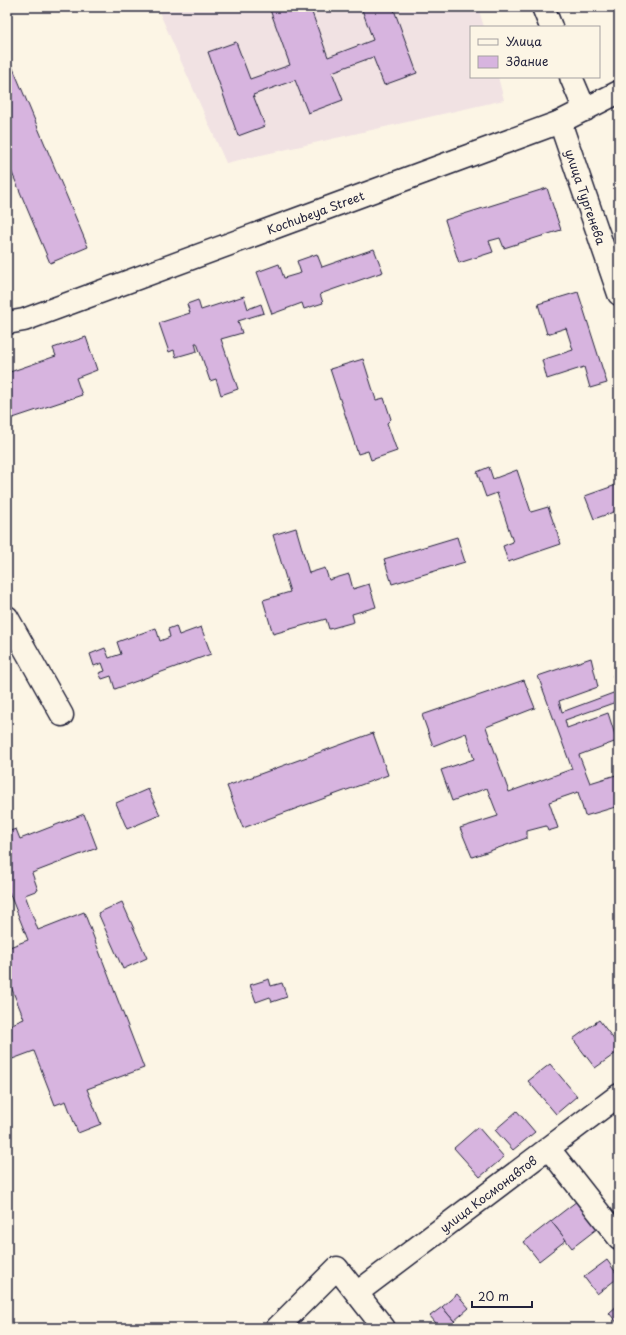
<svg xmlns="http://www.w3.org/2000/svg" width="626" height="1335" viewBox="0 0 626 1335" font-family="'Playpen Sans',sans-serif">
<rect width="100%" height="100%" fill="#fcf5e5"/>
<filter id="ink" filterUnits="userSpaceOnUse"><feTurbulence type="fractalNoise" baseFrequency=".025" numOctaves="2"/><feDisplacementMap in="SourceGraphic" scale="8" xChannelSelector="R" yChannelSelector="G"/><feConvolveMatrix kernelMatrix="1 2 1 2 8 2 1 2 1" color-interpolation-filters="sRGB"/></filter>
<g filter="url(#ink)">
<path fill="#f1e2e3" d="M157,7H478L484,27H471V77H498L504,100L226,163Z"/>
<g fill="#d7b4df" stroke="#22223b">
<path d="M269,7H310L328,57L373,40L361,7H393L417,73L384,85L373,57L332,72L343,100L308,113L295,80L253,95L265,126L238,136L208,52L236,42L250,79L290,65Z"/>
<path d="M7,54L88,247L50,263L7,161Z"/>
<path d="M547,188L561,230L504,248L500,238L489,241L493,252L459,263L445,220Z"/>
<path d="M374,249L383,272L320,294L323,303L304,309L302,303L272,314L257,272L279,264L284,278L301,273L297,261L317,254L322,267Z"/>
<path d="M578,292L607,383L590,388L584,367L547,379L542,360L573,350L566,328L547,334L538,304Z"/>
<path d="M244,296L248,309L261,304L264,313L238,321L242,333L221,339L238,389L221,395L216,379L210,381L197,343H195L197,351L176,357L174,350L169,352L159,323L190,313L187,304L198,300L201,310Z"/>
<path d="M86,337L97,370L76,378L82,395L7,420V373L56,356L53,348Z"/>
<path d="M363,359L376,400L384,398L391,419L387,423L397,451L371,460L368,451L358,454L330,369Z"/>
<path d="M489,467L493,479L517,470L531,512L548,507L561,544L508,562L503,546L513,542L497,493L486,497L477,472Z"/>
<path d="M619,484V510L594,519L585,496Z"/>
<path d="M296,528L309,573L325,568L329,580L349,574L353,589L369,584L376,607L352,614L354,622L329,629L326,619L273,634L263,600L290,592L273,535Z"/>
<path d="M457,537L465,562L392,584L384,559Z"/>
<path d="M176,626L179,635L201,627L211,654L115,689L111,676L102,679L99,673L105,671L102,663L94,666L90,654L105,648L109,658L121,654L117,642L156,628L160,641L170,637L168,629Z"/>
<path d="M591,658L598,687L559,701L562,712L616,692L613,675L619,673V701L565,720L567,728L608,713L617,741L579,755L590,783L619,774V806L585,816L578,792L549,802L558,828L548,831L546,826L527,831V838L472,857L460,828L498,816L487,788L452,801L441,770L474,759L466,733L433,746L422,715L524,680L535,708L486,727L509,792L572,769L538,676Z"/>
<path d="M373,733L388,775L243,828L227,786Z"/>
<path d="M148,789L160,815L127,829L116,803Z"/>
<path d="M84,814L97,848L32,873L38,890L25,895L38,930L84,912L144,1068L87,1089L101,1124L78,1133L66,1101L55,1105L34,1051L7,1061V1026L24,1019L7,977V948L28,940L9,892L7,893V832L16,829L20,839Z"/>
<path d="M122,902L147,958L123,969L98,913Z"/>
<path d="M269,979L271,986L282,983L287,997L272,1002L270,997L256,1002L250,985Z"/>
<path d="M599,1020L619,1046V1051L595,1068L573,1039Z"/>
<path d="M550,1064L577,1096L556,1114L528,1081Z"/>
<path d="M517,1111L535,1132L513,1150L495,1130Z"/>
<path d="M478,1127L504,1157L480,1177L454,1148Z"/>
<path d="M577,1201L598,1228L572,1248L551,1221Z"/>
<path d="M551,1221L566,1240L539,1261L524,1242Z"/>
<path d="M607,1260L619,1277L597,1294L584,1277Z"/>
<path d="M457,1294L469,1308L454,1321L442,1307Z"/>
<path d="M619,1304V1325L609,1313Z"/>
<path d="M442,1307L460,1328H440L430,1316Z"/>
</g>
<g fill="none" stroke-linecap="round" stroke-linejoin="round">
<g stroke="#22223b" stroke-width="25">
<g id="minor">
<path d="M543,7L551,27"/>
<path d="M571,77L585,110"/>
<path id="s1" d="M560,122L619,294"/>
<path d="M7,617L62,715"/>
<path d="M549,1149L619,1238"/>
<path id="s2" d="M358,1292L619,1095"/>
<path d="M277,1328L337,1268L384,1328"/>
</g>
</g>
<g stroke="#22223b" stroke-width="25">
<g id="major">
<path id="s3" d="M7,323L24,320L560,122L619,92"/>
</g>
</g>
<use href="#minor" stroke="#fcf5e5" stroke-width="22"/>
<use href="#major" stroke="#fcf5e5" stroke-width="22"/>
</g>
</g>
<g text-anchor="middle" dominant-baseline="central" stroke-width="3" stroke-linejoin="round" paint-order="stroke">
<g font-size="12" fill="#22223b" stroke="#fcf5e5">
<text stroke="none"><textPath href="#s1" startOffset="79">улица Тургенева</textPath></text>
<text stroke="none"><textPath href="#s3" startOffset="328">Kochubeya Street</textPath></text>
<text stroke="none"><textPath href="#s2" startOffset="163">улица Космонавтов</textPath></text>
</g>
</g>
<rect width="626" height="1335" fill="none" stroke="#fcf5e5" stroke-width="24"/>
<rect x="12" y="12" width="602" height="1311" fill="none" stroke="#22223b" stroke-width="1.5" filter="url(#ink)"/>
<rect x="470" y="26" width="130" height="52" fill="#fcf5e5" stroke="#a5a1a1"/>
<rect x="478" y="39" width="20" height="6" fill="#fcf5e5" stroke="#a5a1a1"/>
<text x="506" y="46" font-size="12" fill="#22223b">Улица</text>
<rect x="478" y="56" width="20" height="12" fill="#d7b4df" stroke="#a5a1a1"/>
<text x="506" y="66" font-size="12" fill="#22223b">Здание</text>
<path d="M472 1301v6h60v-6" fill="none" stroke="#22223b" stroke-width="2"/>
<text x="478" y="1301" font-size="12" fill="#22223b" stroke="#fcf5e5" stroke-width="3" paint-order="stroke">20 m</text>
</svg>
